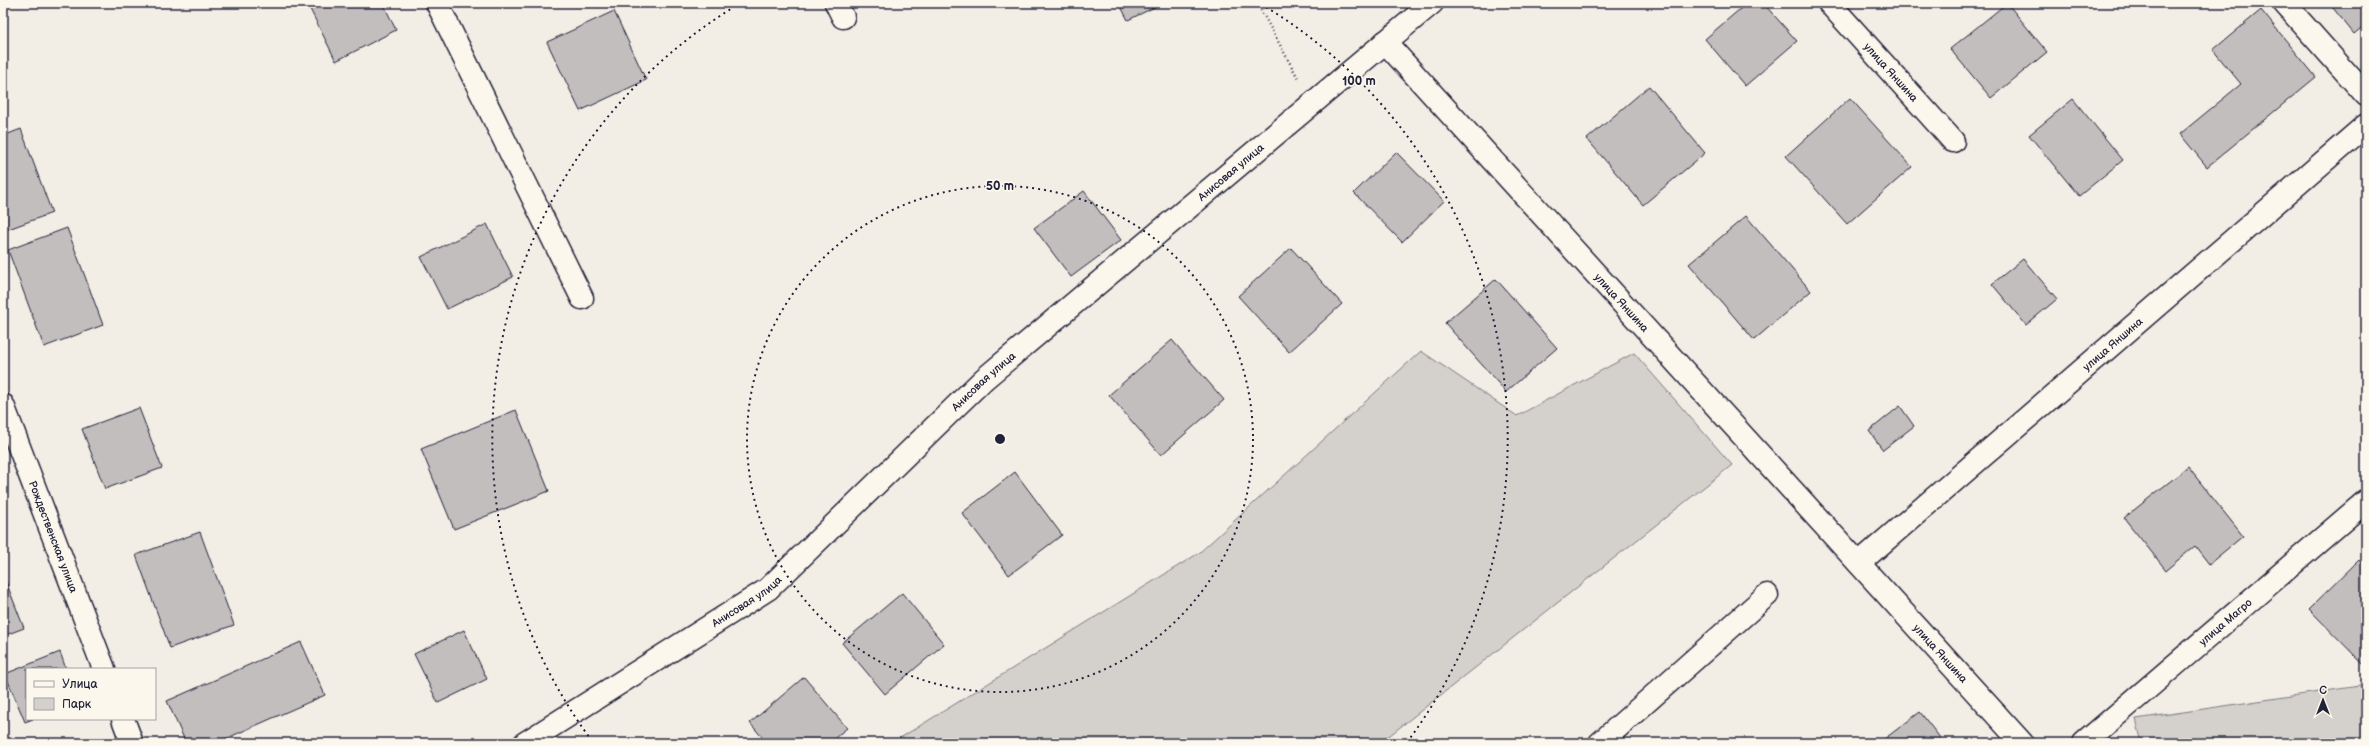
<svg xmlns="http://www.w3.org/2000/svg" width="2369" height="746" viewBox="0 0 2369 746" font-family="'Balsamiq Sans',sans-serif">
<rect width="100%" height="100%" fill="#f2eee5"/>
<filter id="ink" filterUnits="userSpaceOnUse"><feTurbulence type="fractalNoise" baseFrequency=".025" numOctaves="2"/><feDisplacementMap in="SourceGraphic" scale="8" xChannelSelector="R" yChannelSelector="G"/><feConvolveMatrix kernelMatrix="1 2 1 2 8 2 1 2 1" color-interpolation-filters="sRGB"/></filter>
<g filter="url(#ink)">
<g fill="#d4d1cc" stroke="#7b7a84">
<path d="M1421,351L1517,416L1634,353L1732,465L1380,743H892L1199,553Z"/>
<path d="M2366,685V743H2142L2136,719Z"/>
</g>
<g fill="#c2bebe" stroke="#22223b">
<path d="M307,3H383L396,30L336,61Z"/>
<path d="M1119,3H1163L1128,20Z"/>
<path d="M1747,3H1763L1797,41L1745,86L1705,39Z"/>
<path d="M2007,3L2047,52L1991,98L1950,49Z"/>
<path d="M2329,3H2366V24L2354,34Z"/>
<path d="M2261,10L2316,77L2207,167L2180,134L2241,84L2213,50Z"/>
<path d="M614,11L646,80L580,111L547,42Z"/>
<path d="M1649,86L1705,153L1643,205L1587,139Z"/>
<path d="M1850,98L1912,167L1847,224L1786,156Z"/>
<path d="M2073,99L2123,160L2079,196L2029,135Z"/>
<path d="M21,129L52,213L3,231V136Z"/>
<path d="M1396,152L1444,201L1402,242L1354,193Z"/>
<path d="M1084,191L1121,240L1071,277L1034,228Z"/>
<path d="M1746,216L1811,291L1754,340L1689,264Z"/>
<path d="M487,224L513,277L447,309L421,257Z"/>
<path d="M67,228L103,325L44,347L8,250Z"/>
<path d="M1291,248L1342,304L1289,352L1238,296Z"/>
<path d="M2023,259L2057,299L2026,325L1992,284Z"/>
<path d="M1496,279L1557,348L1506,392L1445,323Z"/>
<path d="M1172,340L1224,400L1161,455L1109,395Z"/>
<path d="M1900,406L1914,426L1883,450L1869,431Z"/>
<path d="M139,408L162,468L105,489L82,429Z"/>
<path d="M516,410L549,491L454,529L421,449Z"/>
<path d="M2188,467L2243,536L2209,564L2195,546L2166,570L2124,518Z"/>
<path d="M1015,472L1062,535L1009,575L962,513Z"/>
<path d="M200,532L234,625L170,648L136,555Z"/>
<path d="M2359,560L2366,568V667L2309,609Z"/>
<path d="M3,574L24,628L3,636Z"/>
<path d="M902,593L944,644L885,694L842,643Z"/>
<path d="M464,630L487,679L438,703L414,654Z"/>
<path d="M301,642L325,695L216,743H186L167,701Z"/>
<path d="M60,652L66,669H27V719H33L25,722L5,674Z"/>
<path d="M804,677L847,728L829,743H767L750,723Z"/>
<path d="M1920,712L1944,743H1879Z"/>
</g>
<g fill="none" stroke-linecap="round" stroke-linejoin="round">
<g stroke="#22223b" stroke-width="25">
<g id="minor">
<path d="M437,3L582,298"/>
<path d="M836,3L843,17"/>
<path id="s1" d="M1829,3L1953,141"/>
<path d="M2284,3L2366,95"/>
<path id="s2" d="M1385,42L2022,743"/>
<path id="s3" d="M3,405L104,669"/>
<path id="s4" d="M1859,563L2366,125"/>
<path d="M123,719L132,743"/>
<path id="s5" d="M525,743L768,589L984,379L1432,3"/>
<path d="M1600,743L1767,595"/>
<path id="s6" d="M2084,743L2366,501"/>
</g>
</g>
<path stroke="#22223b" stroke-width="2.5" stroke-dasharray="1 3" stroke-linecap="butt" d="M1257,3L1298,78"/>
<use href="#minor" stroke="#fbf7ec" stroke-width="22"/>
</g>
</g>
<g fill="none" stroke="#22223b" stroke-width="2" stroke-dasharray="2 4">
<circle cx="1000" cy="439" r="253"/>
<path d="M592 741A507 507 0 0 1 739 4M1261 4A507 507 0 0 1 1408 741"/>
</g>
<g text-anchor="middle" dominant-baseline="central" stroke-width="3.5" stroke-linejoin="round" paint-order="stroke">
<g font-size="11" fill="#22223b" stroke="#fbf7ec">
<text stroke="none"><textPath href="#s1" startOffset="93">улица Яншина</textPath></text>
<text stroke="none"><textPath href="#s5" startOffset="911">Анисовая улица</textPath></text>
<text stroke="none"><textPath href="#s2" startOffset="352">улица Яншина</textPath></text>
<text stroke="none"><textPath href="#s4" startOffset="335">улица Яншина</textPath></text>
<text stroke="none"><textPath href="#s5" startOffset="587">Анисовая улица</textPath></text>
<text stroke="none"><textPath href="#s3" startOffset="141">Рождественская улица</textPath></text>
<text stroke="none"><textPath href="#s5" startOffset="263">Анисовая улица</textPath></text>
<text stroke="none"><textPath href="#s6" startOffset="186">улица Магро</textPath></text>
<text stroke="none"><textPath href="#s2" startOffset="826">улица Яншина</textPath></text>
</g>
</g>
<circle cx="1000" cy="439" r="6" fill="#22223b" stroke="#fbf7ec" stroke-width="2"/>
<g font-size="12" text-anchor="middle" font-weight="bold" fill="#22223b" stroke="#fbf7ec" stroke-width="3.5" stroke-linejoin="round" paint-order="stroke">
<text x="1359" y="85">100 m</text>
<text x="1000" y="190">50 m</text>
</g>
<rect width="2369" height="746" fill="none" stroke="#fbf7ec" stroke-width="16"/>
<rect x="8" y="8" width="2353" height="730" fill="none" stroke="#22223b" stroke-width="1.5" filter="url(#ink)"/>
<rect x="26" y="668" width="130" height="52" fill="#fbf7ec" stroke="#a4a2a5"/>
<rect x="34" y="681" width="20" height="6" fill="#fbf7ec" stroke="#a4a2a5"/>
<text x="62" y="688" font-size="12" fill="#22223b">Улица</text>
<rect x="34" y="698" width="20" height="12" fill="#d4d1cc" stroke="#a4a2a5"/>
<text x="62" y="708" font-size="12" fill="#22223b">Парк</text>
<g transform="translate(2323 700)" stroke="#fbf7ec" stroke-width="3" paint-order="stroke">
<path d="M0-3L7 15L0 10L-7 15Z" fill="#22223b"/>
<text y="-6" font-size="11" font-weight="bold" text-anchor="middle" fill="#22223b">С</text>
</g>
</svg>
